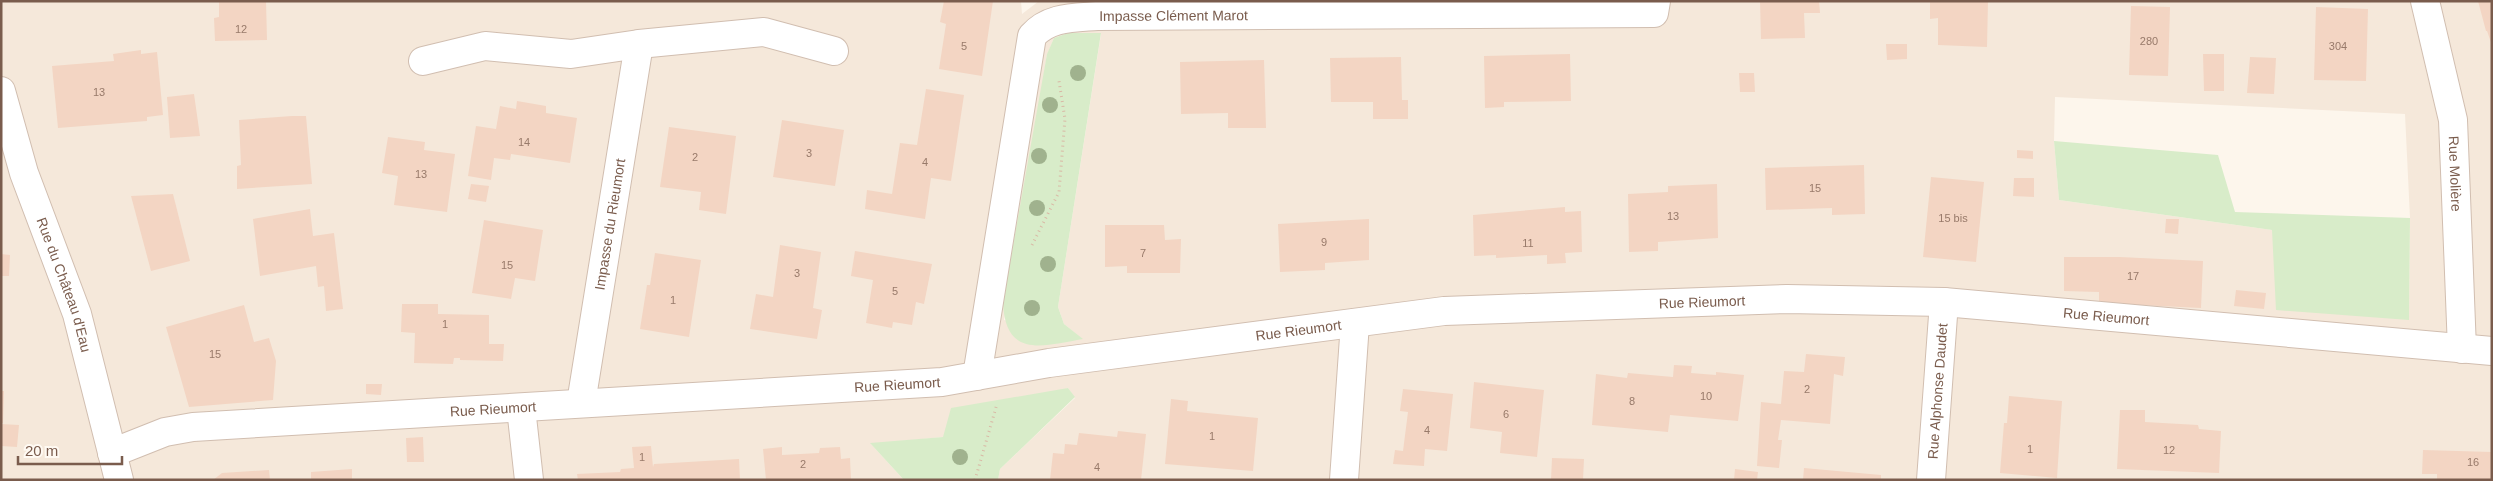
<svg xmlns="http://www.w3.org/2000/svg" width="2493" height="481" viewBox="0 0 2493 481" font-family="Arial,sans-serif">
<rect width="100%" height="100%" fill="#fdf6ec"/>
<path fill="#f5e8da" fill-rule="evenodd" d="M1,1H1021L1022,14L1039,1H2492V480H998L1000,469L1075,398L1068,388L943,437L871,444L904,480H1ZM1068,33L1101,34L1058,307L1064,324L1082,339L1004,320L1047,55L1054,38ZM2055,97L2405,114L2410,218L2409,319L2272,230L2059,200L2054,141Z"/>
<g fill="#d8ecc9">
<path d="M1068,33H1101L1058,307L1064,324L1083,339C1043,346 1005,359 1003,302L1047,54L1054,38Z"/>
<path d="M2054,141L2218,155L2235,212L2410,218L2409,320L2276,310L2272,230L2059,200Z"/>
<path d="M1068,388L1075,397L1000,469L998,480H904L870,443L943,437L951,408Z"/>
</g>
<g fill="#f3d5c3">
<path d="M219,1H266L267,40L215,41L214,18L219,17Z"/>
<path d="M944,1H993L982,76L939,69L946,24L940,22Z"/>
<path d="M1760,1H1819L1820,13H1804L1805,38L1761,39Z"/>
<path d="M1930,1H1988L1987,47L1938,45V18L1930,19Z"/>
<path d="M2478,1H2492V45L2487,31H2486Z"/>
<path d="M2131,6L2170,7L2168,76L2129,75Z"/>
<path d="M2316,7L2368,9L2366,81L2314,80Z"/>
<path d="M1886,44H1907V59L1887,60Z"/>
<path d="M141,50V54L157,52L163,115L147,117V121L58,128L52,66L114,61L113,54Z"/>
<path d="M1570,54L1571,101L1504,102V107L1485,108L1484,56Z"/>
<path d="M2203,54H2224V91H2204Z"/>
<path d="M1401,57L1402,100H1408V119H1373V102H1331L1330,58Z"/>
<path d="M2250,57L2276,58L2274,94L2247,93Z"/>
<path d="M1264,60L1266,128H1228V113L1181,114L1180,62Z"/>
<path d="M1739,73H1754L1755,92H1740Z"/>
<path d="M926,89L964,95L951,181L931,178L925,219L865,209L867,190L892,194L900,143L917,145Z"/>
<path d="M194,94L200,136L170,138L167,97Z"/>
<path d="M517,101L546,106V113L577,118L570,163L511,154L510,160L494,158L491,180L468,176L476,126L496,129L500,106L516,109Z"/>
<path d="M292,116H306L312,184L237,189V166L241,165L239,120Z"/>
<path d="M782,120L844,130L835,186L773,177Z"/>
<path d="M669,127L736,136L726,214L699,210L701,192L660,187Z"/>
<path d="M388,137L425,142L424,150L455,154L447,212L394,205L398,176L382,173Z"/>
<path d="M2017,150L2033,151V159L2017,158Z"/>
<path d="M1864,165L1865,214L1832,215V208L1766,210L1765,168Z"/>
<path d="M1931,177L1984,182L1976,262L1923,257Z"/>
<path d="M2014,178H2034V197L2013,196Z"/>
<path d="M471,184L489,186L486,202L468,199Z"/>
<path d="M1717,184L1718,238L1658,242V251L1629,252L1628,194L1668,192V186Z"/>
<path d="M173,194L190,261L151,271L131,196Z"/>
<path d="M1565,207V212L1581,211L1582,252L1565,253L1566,263L1547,264V255L1496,258V255L1474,256L1473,215Z"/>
<path d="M310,209L313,236L334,233L343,309L326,311L324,286L318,287L316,266L260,276L253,219Z"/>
<path d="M1369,219V260L1325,263V270L1280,272L1278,224Z"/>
<path d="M2166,219H2179L2178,234L2165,233Z"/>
<path d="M484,220L543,230L535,281L515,278L511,299L472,293Z"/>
<path d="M1105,225H1164L1165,240L1181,239L1180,273H1127V266L1105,267Z"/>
<path d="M780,245L821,252L813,308L822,310L817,339L750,329L756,294L773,297Z"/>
<path d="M855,251L932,264L924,304L916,302L912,325L893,322L892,328L866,323L873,280L851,276Z"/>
<path d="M655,253L701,260L689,337L640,329L647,285H650Z"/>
<path d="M1,254L10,255L9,276H1Z"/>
<path d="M2064,257H2120L2203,261L2201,308L2099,303V292L2064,291Z"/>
<path d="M2236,290L2266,293L2264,309L2234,306Z"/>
<path d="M402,304H438V314L489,315V344H504L503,361L460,360V358H454L453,364L414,363L415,333L401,332Z"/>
<path d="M244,305L254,342L269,338L276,361L273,400L189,407L166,327Z"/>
<path d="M1806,354L1845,357L1843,376L1834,374L1830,424L1781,420L1778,440H1782L1779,468L1757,466L1761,402L1781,404L1784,371L1804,372Z"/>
<path d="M1674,365L1692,366L1691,373L1716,375V372L1744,375L1738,421L1670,415L1668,432L1592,425L1596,374L1627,378L1628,373L1673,377Z"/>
<path d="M1474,382L1544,390L1537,457L1500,453L1502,432L1470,428Z"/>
<path d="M366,384H382L381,395L366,394Z"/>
<path d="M1403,389L1453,394L1447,451L1425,449L1424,466L1393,464L1395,450L1403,451L1408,412L1400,411Z"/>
<path d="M1,391H4L3,423H1Z"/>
<path d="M2009,396L2062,401L2057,478L2000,473L2004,423H2007Z"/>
<path d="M1171,399L1188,401L1187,411L1258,418L1253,471L1165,464Z"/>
<path d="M2120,410H2145V422L2198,425L2199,429L2221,431L2219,473L2117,469Z"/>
<path d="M1,424L19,425L17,447L1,446Z"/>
<path d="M1118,431L1146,434L1141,480H1050L1053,453L1064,454L1065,444L1077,445L1079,433L1117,437Z"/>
<path d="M423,437L424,462H407L406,438Z"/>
<path d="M651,446L653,467L654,464L739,459L740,480H578L577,474L620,472L621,469L634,468L632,447Z"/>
<path d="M782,447V455L819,453L820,448L840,447L841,459L850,458L851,480H766L763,449Z"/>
<path d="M2423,450L2492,452V480H2437V474H2422Z"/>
<path d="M1552,458L1584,459L1583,480H1551Z"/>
<path d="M1804,468L1881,475V480H1803Z"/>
<path d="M352,469V480H311V472Z"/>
<path d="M1735,469L1758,472L1757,480H1734Z"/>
<path d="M269,470L270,480H213L222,473Z"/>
</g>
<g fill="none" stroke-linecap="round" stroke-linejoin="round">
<g stroke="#d1beb0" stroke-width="30">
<g id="minor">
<path id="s1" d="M2425,1L2453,120L2462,349"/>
<path d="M423,61L485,46L571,54L639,44L764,32L834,51"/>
<path id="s2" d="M1,91L24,173L77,314L119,480"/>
<path id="s3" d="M977,376L1032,36C1049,17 1072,18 1097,16L1654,13L1656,1"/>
<path id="s4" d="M581,403L639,44"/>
<path d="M521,408L529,480"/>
<path id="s5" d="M112,453L165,432L193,427L942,382L1049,363L1444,311L1787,299L1944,302L2492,351"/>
<path d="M1344,480L1355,323"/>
<path id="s6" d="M1931,480L1944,302"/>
</g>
</g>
<g stroke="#d9b8a5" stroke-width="3" stroke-dasharray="1 4" stroke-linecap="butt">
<path d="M1032,245L1059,192L1065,119L1059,81"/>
<path d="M975,480L997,404"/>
</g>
<use href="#minor" stroke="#fff" stroke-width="28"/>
</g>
<g fill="#a0b28e">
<circle cx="1078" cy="73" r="8"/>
<circle cx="1050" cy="105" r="8"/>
<circle cx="1039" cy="156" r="8"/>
<circle cx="1037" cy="208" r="8"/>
<circle cx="1048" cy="264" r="8"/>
<circle cx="1032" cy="308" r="8"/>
<circle cx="960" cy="457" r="8"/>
</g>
<g text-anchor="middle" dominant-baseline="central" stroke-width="4.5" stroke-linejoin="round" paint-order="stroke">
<g font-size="11" fill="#987a6a">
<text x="241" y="29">12</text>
<text x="2149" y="41">280</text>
<text x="964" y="46">5</text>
<text x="2338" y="46">304</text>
<text x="99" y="92">13</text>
<text x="524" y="142">14</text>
<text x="809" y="153">3</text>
<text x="695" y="157">2</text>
<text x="925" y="162">4</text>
<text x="421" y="174">13</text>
<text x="1815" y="188">15</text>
<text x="1673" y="216">13</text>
<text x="1953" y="218">15 bis</text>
<text x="1324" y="242">9</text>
<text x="1528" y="243">11</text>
<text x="1143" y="253">7</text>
<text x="507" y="265">15</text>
<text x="797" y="273">3</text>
<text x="2133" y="276">17</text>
<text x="895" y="291">5</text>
<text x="673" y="300">1</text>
<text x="445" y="324">1</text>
<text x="215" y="354">15</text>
<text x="1807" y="389">2</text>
<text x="1706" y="396">10</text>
<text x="1632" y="401">8</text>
<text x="1506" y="414">6</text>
<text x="1427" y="430">4</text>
<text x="1212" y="436">1</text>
<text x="2030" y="449">1</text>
<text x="2169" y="450">12</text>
<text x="642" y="457">1</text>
<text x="2473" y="462">16</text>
<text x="803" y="464">2</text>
<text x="1097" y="467">4</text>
</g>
<g font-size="14" fill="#7a5c4d" stroke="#fffaf3">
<text stroke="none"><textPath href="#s3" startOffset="491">Impasse Clément Marot</textPath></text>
<text stroke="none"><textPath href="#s1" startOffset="176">Rue Molière</textPath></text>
<text stroke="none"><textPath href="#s4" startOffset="181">Impasse du Rieumort</textPath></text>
<text stroke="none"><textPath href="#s2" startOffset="204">Rue du Château d'Eau</textPath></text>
<text stroke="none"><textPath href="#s5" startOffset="1601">Rue Rieumort</textPath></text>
<text stroke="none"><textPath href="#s5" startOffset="2006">Rue Rieumort</textPath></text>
<text stroke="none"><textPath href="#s5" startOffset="1196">Rue Rieumort</textPath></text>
<text stroke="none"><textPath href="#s5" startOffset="791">Rue Rieumort</textPath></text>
<text stroke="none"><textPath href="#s6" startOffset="89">Rue Alphonse Daudet</textPath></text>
<text stroke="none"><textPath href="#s5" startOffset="386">Rue Rieumort</textPath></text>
</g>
</g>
<rect width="2493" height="481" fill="none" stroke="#7a5c4d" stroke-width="5"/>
<path d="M18 456v8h104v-8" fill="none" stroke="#7a5c4d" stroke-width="2.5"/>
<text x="25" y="456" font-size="15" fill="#7a5c4d" stroke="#fffaf3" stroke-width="4" paint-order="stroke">20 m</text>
</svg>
